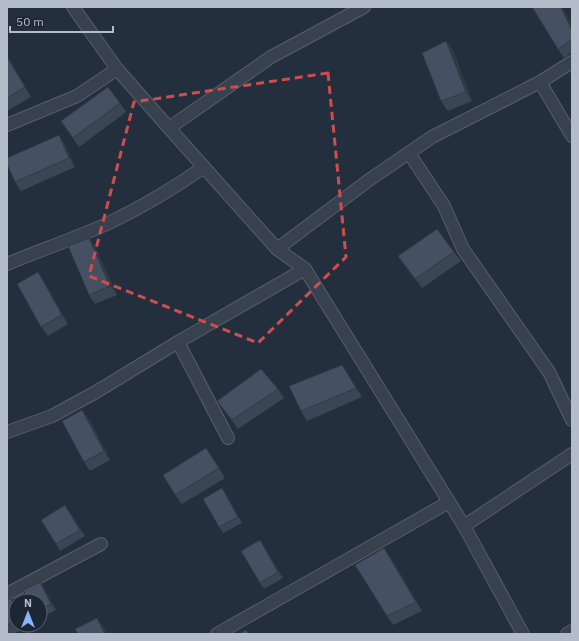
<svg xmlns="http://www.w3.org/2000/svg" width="579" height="641" viewBox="0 0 579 641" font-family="'IBM Plex Sans',sans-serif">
<rect width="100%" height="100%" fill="#242f3e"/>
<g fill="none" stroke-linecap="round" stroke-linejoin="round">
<g stroke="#565f6c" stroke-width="14">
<g id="minor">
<path d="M73,7L117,69L169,128L277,249L305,269L464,526L523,634"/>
<path d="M540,82L572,136"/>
<path d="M7,125L77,96L117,69"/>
<path d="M169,128L271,57L364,7"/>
<path d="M409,153L444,206L463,249L549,372L572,420"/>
<path d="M277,249L369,180L432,137L540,82L572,62"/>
<path d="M7,264C41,250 76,238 109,223C142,207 174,188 204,167"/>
<path d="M178,342L228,438"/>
<path d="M7,432L52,416L96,392L178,342L305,269"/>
<path d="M464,526L572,454"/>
<path d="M7,594L101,544"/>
<path d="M217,634L449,502"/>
<path d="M567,634L572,631"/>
</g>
</g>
<use href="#minor" stroke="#38414e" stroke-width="12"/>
</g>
<g fill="#3b4654">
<path d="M572,26V52L564,58L558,49Z"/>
<path d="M446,41L453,50L472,101L448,111L441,101Z"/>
<path d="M7,55L31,97L7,111Z"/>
<path d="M120,103L126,112L79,147L61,121Z"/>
<path d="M59,135L65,145L75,167L21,191L15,182Z"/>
<path d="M89,238L95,247L117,295L95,304L89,295Z"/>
<path d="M454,252L461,261L422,288L398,256Z"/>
<path d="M38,272L44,281L68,324L48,336L41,327Z"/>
<path d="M342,365L348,374L362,397L307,421L301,411Z"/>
<path d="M278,389L284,398L238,429L217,401Z"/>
<path d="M89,419L110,460L90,471L84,462Z"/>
<path d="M213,458L225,478L182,504L175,495Z"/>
<path d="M222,488L226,494L242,523L223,533L219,527Z"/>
<path d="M65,505L85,536L60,551L56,544Z"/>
<path d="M260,540L283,578L264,589L260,583Z"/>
<path d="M384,548L391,558L422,611L393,625L387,616Z"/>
<path d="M40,582L44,588L56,610L40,618Z"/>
<path d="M10,598L16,606V625H27L28,626L14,634H7V600Z"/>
</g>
<g fill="#303945">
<path d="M561,7H563L572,26V31Z"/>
<path d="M446,41L453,50L472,101L466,92Z"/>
<path d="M7,55L31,97L7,57Z"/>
<path d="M59,135L65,145L75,167L69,158Z"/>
<path d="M89,238L95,247L117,295L110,286Z"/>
<path d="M38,272L44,281L68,324L62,315Z"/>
<path d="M342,365L348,374L362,397L356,388Z"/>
<path d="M82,410L89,419L110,460L104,451Z"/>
<path d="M222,488L226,494L242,523L238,517Z"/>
<path d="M65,505L70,512L85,536L80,530Z"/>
<path d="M260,540L264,547L283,578L278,572Z"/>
<path d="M384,548L391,558L422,611L416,602Z"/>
<path d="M40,582L44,588L56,610L51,604Z"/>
<path d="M97,618L104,627L107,634H105Z"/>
</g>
<g fill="#455162" stroke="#303945">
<path d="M532,7H561L572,31V39L558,49Z"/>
<path d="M446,41L466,92L441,101L422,53Z"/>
<path d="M7,57L25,87L7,98Z"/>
<path d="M108,87L120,103L73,138L61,121Z"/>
<path d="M59,135L69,158L15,182L7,164V158Z"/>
<path d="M437,229L454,252L415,279L398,256Z"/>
<path d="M89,238L110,286L89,295L68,246Z"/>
<path d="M38,272L62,315L41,327L17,284Z"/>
<path d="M342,365L356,388L301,411L289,386Z"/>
<path d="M261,369L278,389L232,420L217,401Z"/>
<path d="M82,410L104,451L84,462L62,421Z"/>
<path d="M206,448L219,468L175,495L163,475Z"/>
<path d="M222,488L238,517L219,527L203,499Z"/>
<path d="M65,505L80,530L56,544L41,520Z"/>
<path d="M260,540L278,572L260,583L241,551Z"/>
<path d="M384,548L416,602L387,616L355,565Z"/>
<path d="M40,582L51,604L40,610V601H29L23,590Z"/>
<path d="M10,598L16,608V620L7,625V600Z"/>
<path d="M97,618L105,634H78L75,629Z"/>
<path d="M246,630L249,634H239Z"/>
</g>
<path fill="none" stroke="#ce4d50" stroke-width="3" stroke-dasharray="8 5" stroke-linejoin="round" d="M328,73L346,257L258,343L89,276L134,102Z"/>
<rect width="579" height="641" fill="none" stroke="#b4bcc9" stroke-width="16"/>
<g transform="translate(28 613)"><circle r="19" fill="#1d2633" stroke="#59626f"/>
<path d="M0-3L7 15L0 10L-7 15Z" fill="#8ab4f8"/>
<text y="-6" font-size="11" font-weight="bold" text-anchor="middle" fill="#b4bcc9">N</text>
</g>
<path d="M10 26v6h103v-6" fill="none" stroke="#b4bcc9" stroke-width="2"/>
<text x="16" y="26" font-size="12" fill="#b4bcc9" stroke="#1d2633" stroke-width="3" paint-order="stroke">50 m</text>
</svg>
